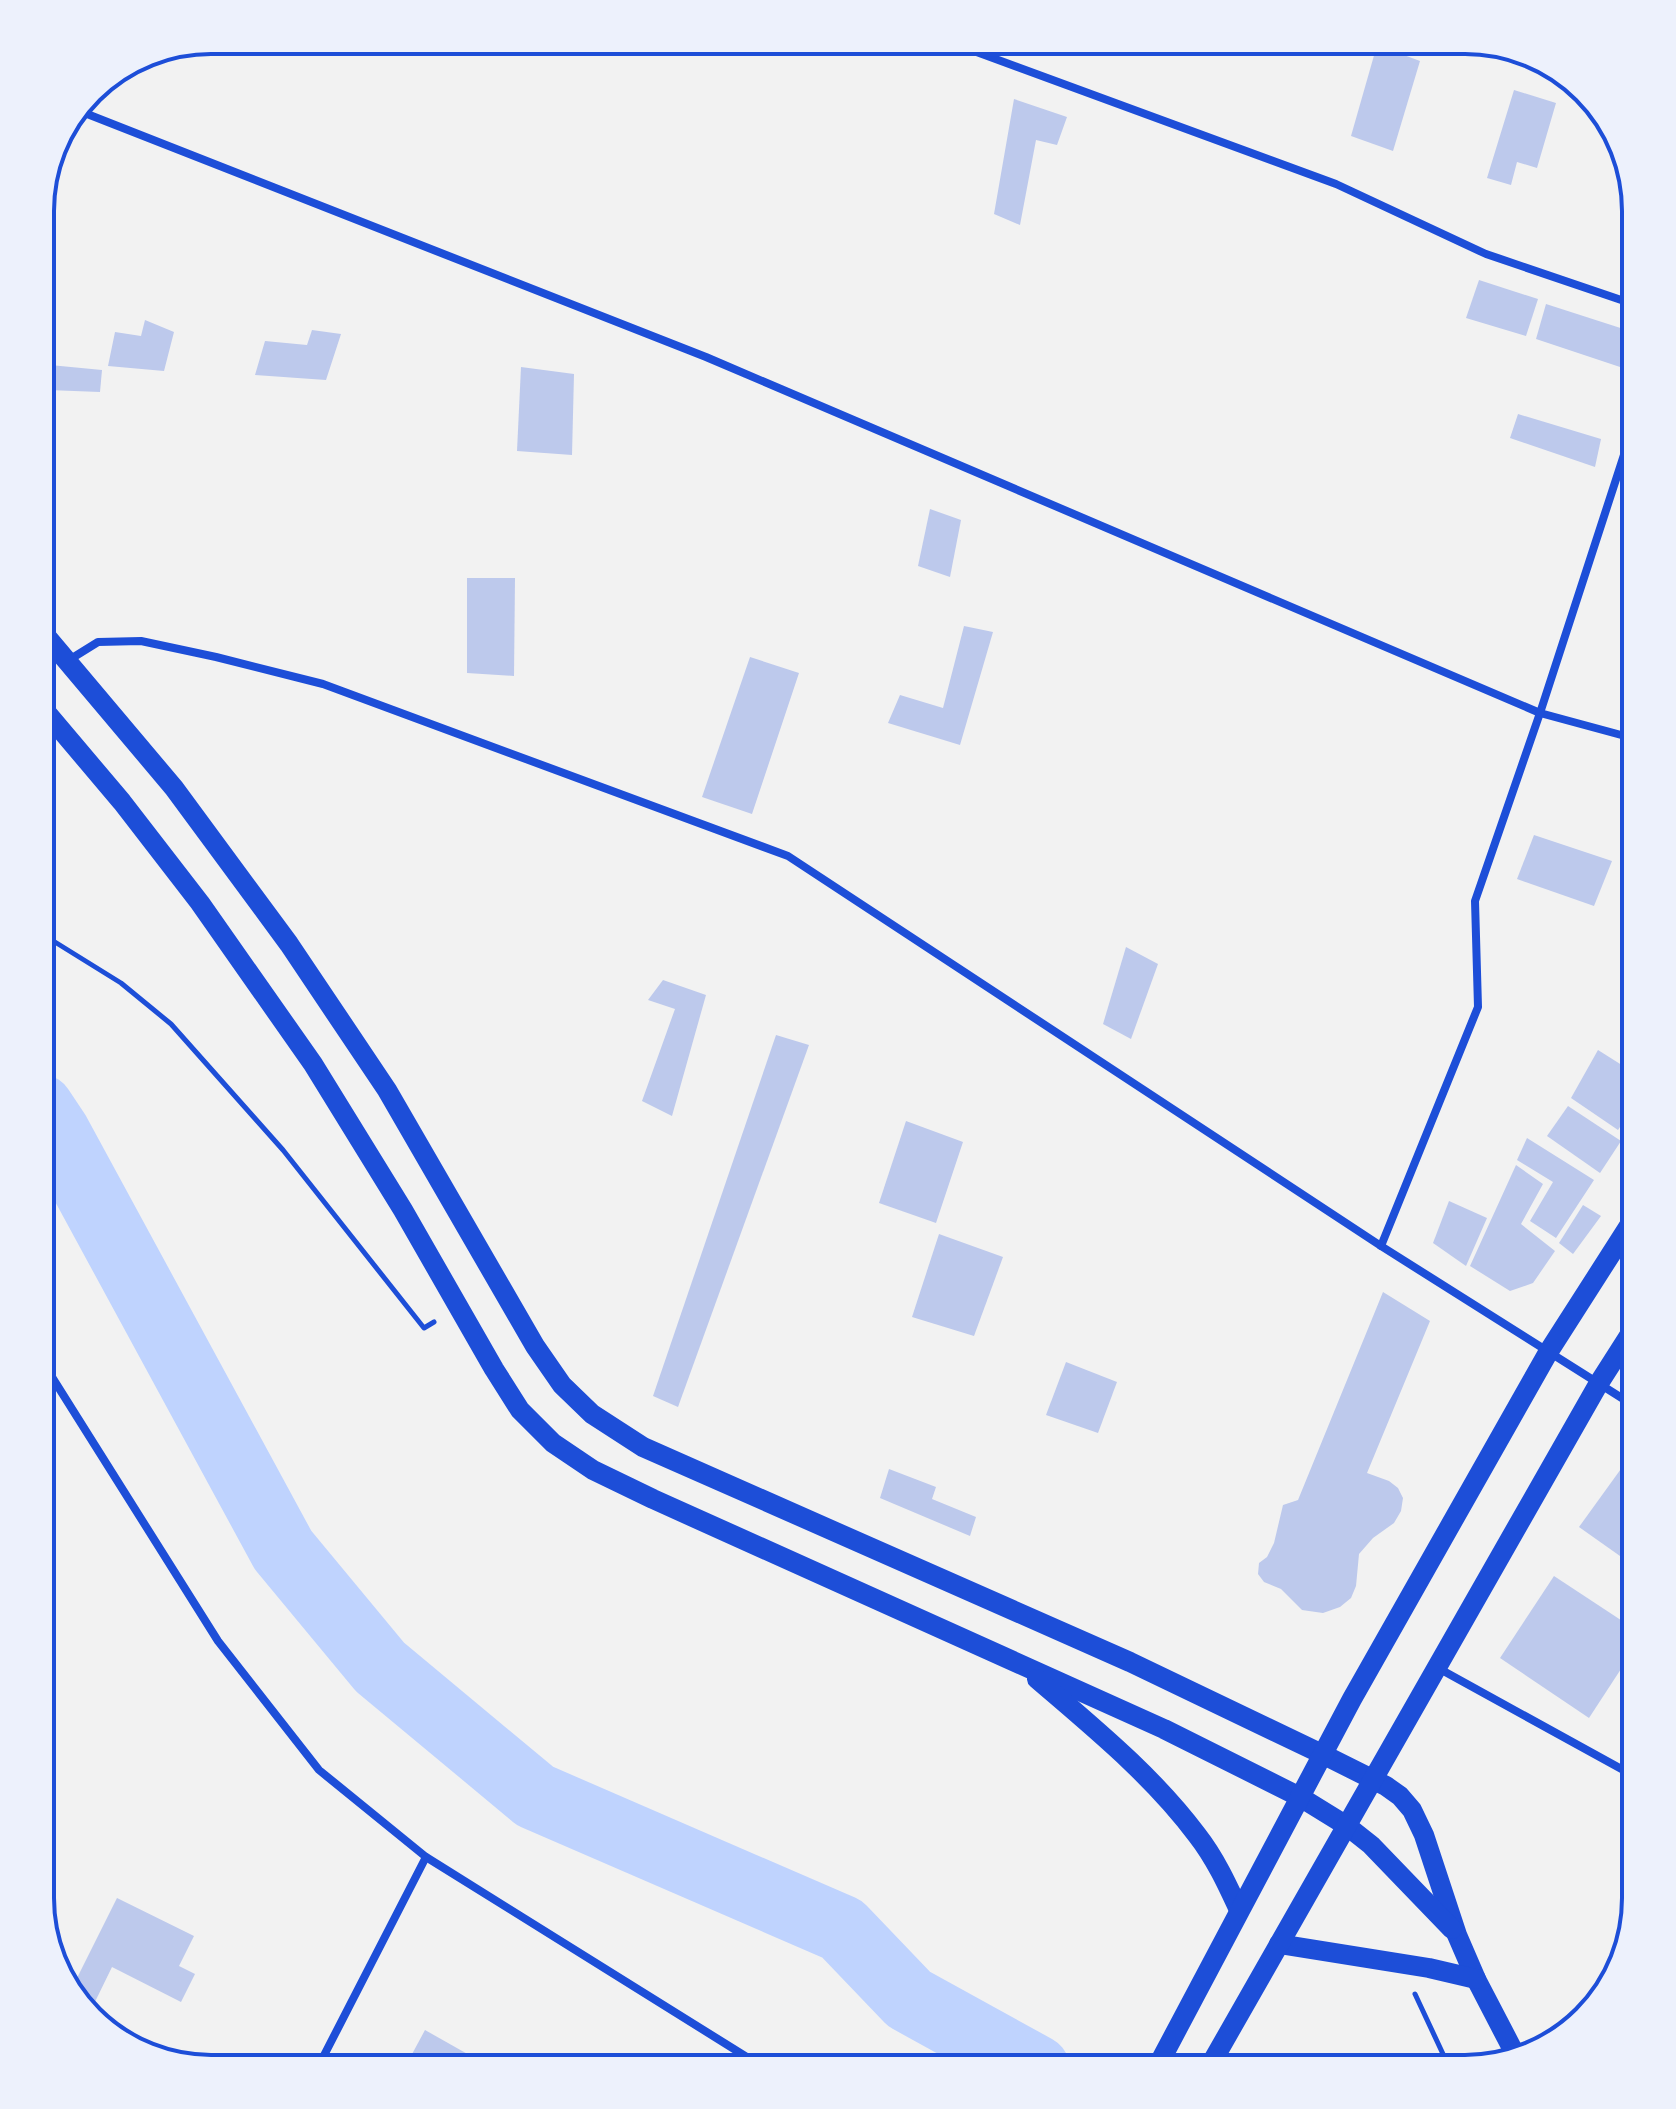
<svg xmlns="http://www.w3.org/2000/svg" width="1676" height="2109" viewBox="0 0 1676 2109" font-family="Arial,sans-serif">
<rect width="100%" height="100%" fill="#f2f2f2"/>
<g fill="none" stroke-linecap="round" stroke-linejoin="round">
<path stroke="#bfd3fe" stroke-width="68" d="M40,1108L56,1132L283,1550L380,1667L535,1796L842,1929L909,1999L1036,2069"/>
</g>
<g fill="#bdc9ec">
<path d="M1377,45L1420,61L1393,151L1351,136Z"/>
<path d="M1514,90L1556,103L1537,168L1517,162L1511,185L1487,178Z"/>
<path d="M1014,99L1067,117L1057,145L1036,140L1020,225L994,214Z"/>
<path d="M1479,280L1538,299L1526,336L1466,318Z"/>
<path d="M1546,304L1636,333L1626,369L1536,339Z"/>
<path d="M145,320L174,332L164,371L108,366L115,332L141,336Z"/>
<path d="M312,330L341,334L326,380L255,375L265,341L307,345Z"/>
<path d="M50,365L102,370L100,392L48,390Z"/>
<path d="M521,367L574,374L572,455L517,451Z"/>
<path d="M1518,414L1601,439L1595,467L1510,438Z"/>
<path d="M930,509L961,520L950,577L918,566Z"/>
<path d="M467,578H515L514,676L467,673Z"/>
<path d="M964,626L993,632L960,745L888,723L900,695L943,708Z"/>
<path d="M750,657L799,673L752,814L702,797Z"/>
<path d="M1635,658H1636V706L1622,702Z"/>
<path d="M1534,835L1612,861L1594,906L1517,879Z"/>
<path d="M1126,947L1158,964L1131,1039L1103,1024Z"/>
<path d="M663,980L706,995L672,1116L642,1101L675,1009L648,1000Z"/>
<path d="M776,1035L809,1045L678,1407L653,1396Z"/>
<path d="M1598,1050L1636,1074V1103L1618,1130L1571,1098Z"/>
<path d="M1568,1106L1621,1141L1600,1173L1547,1136Z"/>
<path d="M906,1121L963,1142L936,1223L879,1203Z"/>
<path d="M1527,1138L1594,1180L1556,1238L1530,1221L1553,1182L1517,1160Z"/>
<path d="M1516,1165L1543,1184L1521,1224L1555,1251L1533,1283L1510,1291L1470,1266Z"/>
<path d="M1449,1201L1487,1218L1466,1266L1433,1243Z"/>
<path d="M1583,1205L1601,1216L1573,1254L1559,1243Z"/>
<path d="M939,1234L1003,1257L974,1336L912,1317Z"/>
<path d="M1383,1292L1430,1321L1367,1473L1389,1481L1398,1488L1403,1498L1401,1511L1394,1523L1373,1538L1359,1554L1356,1586L1351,1598L1340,1607L1323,1613L1302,1610L1281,1589L1264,1582L1258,1574L1259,1563L1267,1557L1274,1543L1283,1505L1298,1500Z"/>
<path d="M1066,1362L1117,1382L1098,1433L1046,1415Z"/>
<path d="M1631,1455L1636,1459V1534L1620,1556L1579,1527Z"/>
<path d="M889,1469L936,1487L932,1499L976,1517L970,1536L880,1498Z"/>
<path d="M1554,1576L1636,1630V1646L1589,1718L1500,1658Z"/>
<path d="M117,1898L194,1936L179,1966L195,1974L181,2002L112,1967L91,2010L83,2006L69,1994Z"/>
<path d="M95,2015L132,2034L127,2044L95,2016Z"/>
<path d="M425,2030L494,2069H404Z"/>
</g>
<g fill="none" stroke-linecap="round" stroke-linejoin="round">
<g stroke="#1d4ed8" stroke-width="5">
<path d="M40,931L42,934L121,983L171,1024L283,1150L424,1328L434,1322"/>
<path d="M1415,1994L1450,2069"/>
</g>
<g stroke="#1d4ed8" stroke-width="8">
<path d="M944,40L1336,184L1486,254L1636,305"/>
<path d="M77,110L706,357L1540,713L1636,739"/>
<path d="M69,660L98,642L141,641L216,657L323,684L788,856L1381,1246L1636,1407"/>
<path d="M1381,1246L1478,1007L1475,901L1540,713L1636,418"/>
<path d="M40,1358L218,1641L319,1770L426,1857L766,2069"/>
<path d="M1438,1668L1636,1777"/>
<path d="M317,2069L426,1857"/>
</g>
<g stroke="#1d4ed8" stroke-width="20">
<path d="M40,629L174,788L289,944L387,1090L535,1346L562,1385L592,1414L643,1447L1130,1662L1322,1754L1386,1786L1400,1796L1412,1810L1424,1835L1457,1935L1476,1979L1515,2054"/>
<path d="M40,705L122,802L200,903L313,1064L403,1210L494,1369L520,1410L553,1443L593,1470L653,1499L1164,1729L1300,1797L1347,1826L1371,1845L1452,1929"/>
<path d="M1037,1679C1094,1728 1152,1775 1197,1835C1215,1858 1227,1884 1239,1910"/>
<path d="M1279,1944L1429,1968L1476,1979"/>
<path d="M1156,2069L1352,1699L1549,1351L1636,1215"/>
<path d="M1208,2069L1599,1383L1636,1325"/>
</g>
</g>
<path d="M0 0H1676V2109H0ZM211 54H1465A157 157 0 0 1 1622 211V1898A157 157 0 0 1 1465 2055H211A157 157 0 0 1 54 1898V211A157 157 0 0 1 211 54Z" fill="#edf1fc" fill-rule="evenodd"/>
<path fill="none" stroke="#1d4ed8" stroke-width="4" d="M211 54H1465A157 157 0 0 1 1622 211V1898A157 157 0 0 1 1465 2055H211A157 157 0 0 1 54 1898V211A157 157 0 0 1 211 54Z"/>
</svg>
